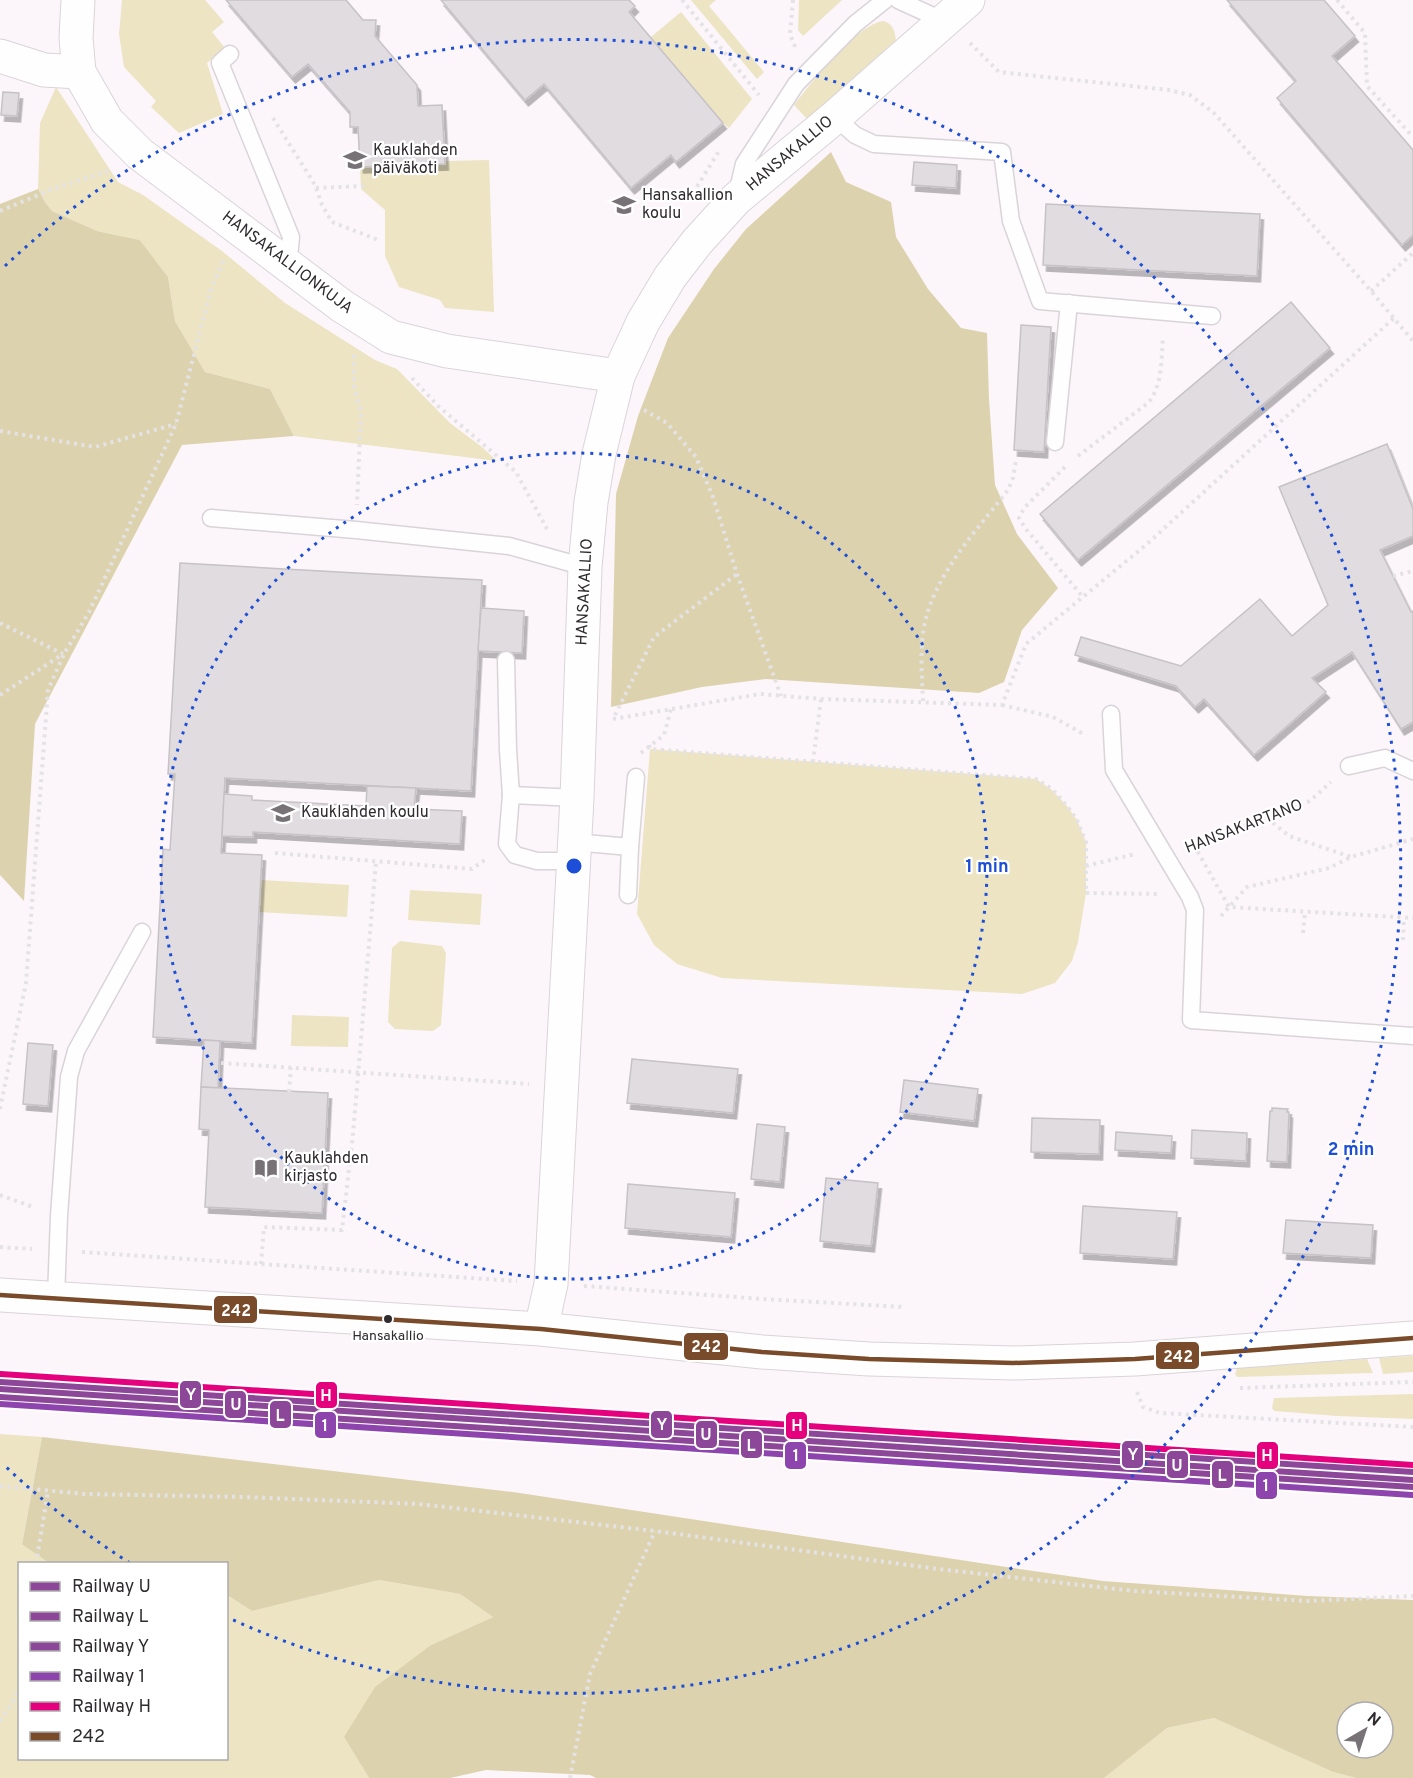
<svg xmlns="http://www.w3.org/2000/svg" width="1413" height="1778" viewBox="0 0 1413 1778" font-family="Overpass,sans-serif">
<defs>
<filter id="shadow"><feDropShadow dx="3.5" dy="6" stdDeviation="0" flood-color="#0004"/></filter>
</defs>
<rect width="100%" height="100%" fill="#fcf6fb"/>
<g fill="#ece4c3">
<path d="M122,0H205L224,22L212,32L225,48L207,63L223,114L179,133L151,107L156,101L124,67L119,34Z"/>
<path d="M691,0H716L709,6L764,72L757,79Z"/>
<path d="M799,0H842L803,36L798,30Z"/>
<path d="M681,12L752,99L729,128L723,123L651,37Z"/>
<path d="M883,21C893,23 895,32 896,40L807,119L794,105C812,82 856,25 883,21Z"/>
<path d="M56,87L118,182L143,195L222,251L285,303L375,360L397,369L450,423L482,447L497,461L294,436L270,389L205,372L175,321L168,277L140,240L97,231L52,211L45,202L38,189L40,123Z"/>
<path d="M489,160L494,312L445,308L440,300L399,287L385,256V210L361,189L360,167L445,165V161Z"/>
<path d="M650,749L1036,779L1052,790L1068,807L1077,820L1086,842V893L1078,942L1072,961L1055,983L1022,994L722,978L677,964L654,945L637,914Z"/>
<path d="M261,880L349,885L347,917L259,912Z"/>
<path d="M410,890L482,894L480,925L408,920Z"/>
<path d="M400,941L442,946L446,953L441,1025L433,1031L395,1029L388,1022L392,948Z"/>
<path d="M292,1015L349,1017L348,1047L291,1046Z"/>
<path d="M1413,1356V1372L1383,1374L1379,1358Z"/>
<path d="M1367,1359L1373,1373L1237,1377L1235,1374L1237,1368Z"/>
<path d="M1413,1394V1419L1337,1416L1274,1411L1272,1408L1274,1398Z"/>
<path d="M0,1434L42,1437L22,1543L49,1563L20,1564V1758H226L227,1595L252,1611L379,1580L460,1594L493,1617L431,1645L344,1737L369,1778H0Z"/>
<path d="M1214,1718L1333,1772L1356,1778H1104L1167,1728Z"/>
</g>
<g fill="#dcd3ae" fill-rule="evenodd">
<path d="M831,152L846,182L891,202L896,237L928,289L961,328L987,333L989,399L995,485L1017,534L1058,588L1022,630L1004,682L979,693L766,679L702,687L611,707L616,494L638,416L668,338L714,269L746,229Z"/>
<path d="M38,189L45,202L52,211L97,231L140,240L168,277L175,321L205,372L270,389L294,436L182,445L35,724L24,901L0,875V204Z"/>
<path d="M42,1437L513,1492L1013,1568L1103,1581L1308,1596L1413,1600V1778H1356L1333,1772L1214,1718L1167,1728L1104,1778H596L590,1775L486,1770L450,1778H369L344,1737L375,1687L431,1645L493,1617L460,1594L379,1580L252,1611L227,1595L226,1564L49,1563L22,1544ZM1347,1712H1383V1748H1347Z"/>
</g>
<g fill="#e1dce0" stroke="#c7c2c6" stroke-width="1.5" filter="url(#shadow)">
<path d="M226,0H346L363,20H376L375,36L417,85L418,106L442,105L445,164L360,167L358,127H350V112L308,64L292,77Z"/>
<path d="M441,0H629L635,6L629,12L723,123L676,162L671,155L631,188L544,84L525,100Z"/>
<path d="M1227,0H1324L1355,36L1332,56L1413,150V235L1402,245L1277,98L1296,81Z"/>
<path d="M3,92L19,93L17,116L1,115Z"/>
<path d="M914,162L957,165L956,188L912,185Z"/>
<path d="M1046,204L1260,214L1257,276L1043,265Z"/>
<path d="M1291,302L1330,348L1078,560L1040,514Z"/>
<path d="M1021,325L1051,327L1044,452L1014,450Z"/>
<path d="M1387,444L1413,509V536L1380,550L1411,612L1413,611V722L1401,729L1352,652L1312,678L1326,692L1254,755L1204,699L1195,707L1176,686L1075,655L1081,637L1181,666L1260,599L1292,636L1328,605L1279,487Z"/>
<path d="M180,563L482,580L471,791L225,778L221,853L262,855L252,1043L153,1037L163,849L170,850L175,774H168Z"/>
<path d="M481,608L524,611L522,653L478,651Z"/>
<path d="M367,786L416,788L414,809L462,811L460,844L253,832V837L222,836L224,794L252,796V800L366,806Z"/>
<path d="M204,1040L220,1041L218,1088L201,1087Z"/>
<path d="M28,1043L53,1045L48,1106L23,1104Z"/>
<path d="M632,1059L738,1069L733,1113L627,1103Z"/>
<path d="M904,1080L978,1089L974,1121L900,1112Z"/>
<path d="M201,1087L328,1093L322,1213L205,1207L209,1130L199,1129Z"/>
<path d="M1272,1108L1288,1109L1287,1112H1289L1287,1162L1267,1161L1270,1111H1272Z"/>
<path d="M1032,1118L1100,1120L1099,1154L1031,1152Z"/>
<path d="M757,1124L785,1127L780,1182L751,1179Z"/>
<path d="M1192,1130L1247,1133L1246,1161L1191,1158Z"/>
<path d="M1116,1132L1172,1136L1171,1153L1115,1150Z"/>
<path d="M826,1178L878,1183L871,1246L820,1241Z"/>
<path d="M628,1184L735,1193L731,1237L625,1228Z"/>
<path d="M1083,1206L1177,1212L1173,1259L1080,1253Z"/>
<path d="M1286,1220L1373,1225L1371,1258L1283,1253Z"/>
</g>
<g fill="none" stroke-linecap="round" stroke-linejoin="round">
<g stroke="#d9d4d8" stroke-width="19">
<g id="service">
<path d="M898,0L944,21"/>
<path d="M230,54L220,63L291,237L290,248L282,260"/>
<path d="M835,117L855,135L874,144L1002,152L1011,221L1040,301L1212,316"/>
<path d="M737,193L744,164L796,84L855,24L885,0"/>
<path d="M1055,442L1069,303"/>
<path d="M211,518L356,530L509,546L585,567"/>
<path d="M506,660L508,750L511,795"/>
<path d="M1111,714L1114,770L1190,897L1195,910L1191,1020L1413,1036"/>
<path d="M1349,766L1385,758L1413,771"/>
<path d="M574,842L630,847L636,777"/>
<path d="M573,861H537L515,855L507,844L511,795L577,798"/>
<path d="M628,895L630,847"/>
<path d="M56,1298L59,1216L69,1077L76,1051L142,932"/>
</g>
</g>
<g stroke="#d9d4d8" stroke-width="35">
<g id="minor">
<path d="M78,0L76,38L79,72L107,121L140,154L342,306L391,337L447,351L618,376"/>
<path d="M0,56L44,70L79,72"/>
<path d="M541,1329L551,1284L577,798L585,567L591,502L599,454L618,376L643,322L670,277L697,242L736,199L835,117L968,0"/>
</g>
</g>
<g stroke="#d9d4d8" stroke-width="35">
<path id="secondary" d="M0,1295L541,1329L762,1352L869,1359L1013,1363L1135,1359L1413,1338"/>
</g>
<g stroke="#e4e2e4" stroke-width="4" stroke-dasharray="3 4.5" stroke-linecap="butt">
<path d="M682,0L759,95"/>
<path d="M793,0L790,34L796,49"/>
<path d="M1337,0L1365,33L1367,86L1413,137"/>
<path d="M970,43L999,72L1169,90L1190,95L1213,112L1371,291L1413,341"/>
<path d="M273,118L315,185L322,205L332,222L381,241"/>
<path d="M316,188L363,186"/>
<path d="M693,193L719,151"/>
<path d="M0,211L50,190L108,171"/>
<path d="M1371,291L1413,253"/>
<path d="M354,355V386L361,412L357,505"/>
<path d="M412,378L438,406L516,472L547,529"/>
<path d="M644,410L667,423L696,457L713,497L737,574L781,696"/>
<path d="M0,431L95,447L176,424"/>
<path d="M1078,456L1148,403C1163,385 1161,359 1163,337"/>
<path d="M1065,467L1024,508L1019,518L1025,528L1083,597"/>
<path d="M1393,576L1413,571"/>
<path d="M0,623L63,654"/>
<path d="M0,695L63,654"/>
<path d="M923,701C922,674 919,645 926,618C939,569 978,529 1008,490L1013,478L1016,460"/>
<path d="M1002,705L1053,717L1085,735"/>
<path d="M615,715L654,637L737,574"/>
<path d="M613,719L760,694L821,699L1002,705L1026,644L1147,544L1394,318"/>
<path d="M649,745L650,749L1036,779L1052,789L1068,807L1077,820L1086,842V893L1159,894"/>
<path d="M641,753L664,735L671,709"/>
<path d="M813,762L821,699"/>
<path d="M1267,818L1289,836L1351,857"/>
<path d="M1194,845L1229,907L1413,918"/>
<path d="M1195,845L1310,801L1331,782"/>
<path d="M275,853L472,869L486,859"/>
<path d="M1086,866L1135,854"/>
<path d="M1221,916L1247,887L1329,868L1351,857L1413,839"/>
<path d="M1303,933L1305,912"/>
<path d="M1403,940L1404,918"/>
<path d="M221,1063L529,1084"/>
<path d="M289,1092L291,1068"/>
<path d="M0,1109L26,983L48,690L64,654L89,612L176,424L211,289L224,259"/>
<path d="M0,1195L33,1207"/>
<path d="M0,1247L32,1249"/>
<path d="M82,1252L517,1281"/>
<path d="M261,1264L264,1227L342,1230L353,1134L376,862"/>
<path d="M584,1286L763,1299L904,1307"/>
<path d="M1240,1388L1413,1382"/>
<path d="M1137,1392L1143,1407L1160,1413L1413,1427"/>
<path d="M0,1486L85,1494L243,1497L419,1504L655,1531L938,1569L1135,1591L1308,1601L1413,1596"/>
<path d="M36,1564L48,1491"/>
<path d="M0,1721L18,1693L20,1688"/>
<path d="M570,1778L590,1674L655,1531"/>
</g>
<use href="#service" stroke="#fffefe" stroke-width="16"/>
<use href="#minor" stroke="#fffefe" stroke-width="33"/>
<use href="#secondary" stroke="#fffefe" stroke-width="33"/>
<g stroke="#fff" stroke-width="9">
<path id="bus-1" d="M0,1295L541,1329L762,1352L869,1359L1013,1363L1135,1359L1413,1338"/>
</g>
<use href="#bus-1" stroke="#7a4b2a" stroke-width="4.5"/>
<g stroke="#fff" stroke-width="10">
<path id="rail-1" d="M0,1389L1413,1480"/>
</g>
<g stroke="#fff" stroke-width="10">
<path id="rail-2" d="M0,1397L1413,1487"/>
</g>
<g stroke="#fff" stroke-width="10">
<path id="rail-3" d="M0,1382L1413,1472"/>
</g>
<g stroke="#fff" stroke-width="10">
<path id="rail-4" d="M0,1404L1412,1495"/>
</g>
<g stroke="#fff" stroke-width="10">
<path id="rail-5" d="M1,1374L1413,1465"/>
</g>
<use href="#rail-1" stroke="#8c4799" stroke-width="6"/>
<use href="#rail-2" stroke="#8c4799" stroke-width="6"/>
<use href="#rail-3" stroke="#8c4799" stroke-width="6"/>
<use href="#rail-4" stroke="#8e44ad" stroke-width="6"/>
<use href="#rail-5" stroke="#e5007d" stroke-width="6"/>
</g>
<g fill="none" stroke="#1d4ed8" stroke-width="3" stroke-dasharray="3 6">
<circle cx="574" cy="866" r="413"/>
<path d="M130 1563A827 827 0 0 1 5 1466M5 266A827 827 0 1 1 231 1619"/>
</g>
<defs>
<g id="school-bare" transform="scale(1.8)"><path d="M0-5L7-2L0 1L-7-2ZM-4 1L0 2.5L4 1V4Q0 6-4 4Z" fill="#777276" stroke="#fff" stroke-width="2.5" paint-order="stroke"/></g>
<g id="library-bare" transform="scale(1.8)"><path d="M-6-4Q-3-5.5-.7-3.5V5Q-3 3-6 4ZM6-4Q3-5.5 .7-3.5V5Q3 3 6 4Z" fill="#777276" stroke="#fff" stroke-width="2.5" paint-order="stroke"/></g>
</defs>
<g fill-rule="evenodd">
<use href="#school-bare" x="355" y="160"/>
<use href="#school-bare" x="624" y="205"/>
<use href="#school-bare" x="283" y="813"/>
<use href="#library-bare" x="266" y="1168"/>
</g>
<circle fill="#2f2b2f" stroke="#fff" stroke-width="2" cx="388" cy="1319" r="5"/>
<g text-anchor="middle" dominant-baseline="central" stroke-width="4.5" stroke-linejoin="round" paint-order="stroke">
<g font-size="14" fill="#2f2b2f" stroke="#fff">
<text x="388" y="1336">Hansakallio</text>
</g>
<g font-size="16" fill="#2f2b2f" stroke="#fff" text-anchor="start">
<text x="373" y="151">Kauklahden<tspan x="373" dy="18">päiväkoti</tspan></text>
<text x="642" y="196">Hansakallion<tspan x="642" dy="18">koulu</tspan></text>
<text x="301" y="813">Kauklahden koulu</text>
<text x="284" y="1159">Kauklahden<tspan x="284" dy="18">kirjasto</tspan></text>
</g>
<g font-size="16" fill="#2f2b2f" stroke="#fff">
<text transform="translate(790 154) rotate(-40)">HANSAKALLIO</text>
<text transform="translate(287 263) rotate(37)">HANSAKALLIONKUJA</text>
<text transform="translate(585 592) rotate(-87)">HANSAKALLIO</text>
<text transform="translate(1244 827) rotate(-21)">HANSAKARTANO</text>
</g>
</g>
<circle cx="574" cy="866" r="9" fill="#1d4ed8" stroke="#fff" stroke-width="3"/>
<g font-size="18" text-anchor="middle" font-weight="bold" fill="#1d4ed8" stroke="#fff" stroke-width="4.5" stroke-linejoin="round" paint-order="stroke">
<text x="987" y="872">1 min</text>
<text x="1351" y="1155">2 min</text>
</g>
<g stroke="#fff" stroke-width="2">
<rect x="213" y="1295" width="45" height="29" rx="6" fill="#7a4b2a"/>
<rect x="683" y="1332" width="46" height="29" rx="6" fill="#7a4b2a"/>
<rect x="1155" y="1341" width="45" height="29" rx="6" fill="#7a4b2a"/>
<rect x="179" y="1380" width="23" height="29" rx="6" fill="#8c4799"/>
<rect x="315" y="1381" width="23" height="28" rx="6" fill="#e5007d"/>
<rect x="224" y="1390" width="23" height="29" rx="6" fill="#8c4799"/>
<rect x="269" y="1400" width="23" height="29" rx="6" fill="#8c4799"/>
<rect x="650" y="1410" width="23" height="29" rx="6" fill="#8c4799"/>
<rect x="314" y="1411" width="23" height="28" rx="6" fill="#8e44ad"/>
<rect x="785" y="1411" width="23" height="29" rx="6" fill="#e5007d"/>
<rect x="695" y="1420" width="23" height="29" rx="6" fill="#8c4799"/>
<rect x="740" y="1430" width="23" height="29" rx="6" fill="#8c4799"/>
<rect x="1121" y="1440" width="23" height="29" rx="6" fill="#8c4799"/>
<rect x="784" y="1441" width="23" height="29" rx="6" fill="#8e44ad"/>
<rect x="1256" y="1441" width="23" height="29" rx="6" fill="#e5007d"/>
<rect x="1166" y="1450" width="23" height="29" rx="6" fill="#8c4799"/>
<rect x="1211" y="1460" width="23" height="29" rx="6" fill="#8c4799"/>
<rect x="1255" y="1471" width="23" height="29" rx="6" fill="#8e44ad"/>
</g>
<g font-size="16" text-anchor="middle" font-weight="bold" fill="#fff">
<text x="236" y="1316">242</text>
<text x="706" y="1352">242</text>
<text x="1178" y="1362">242</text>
<text x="191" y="1400">Y</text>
<text x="326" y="1401">H</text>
<text x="236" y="1410">U</text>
<text x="280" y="1421">L</text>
<text x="662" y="1430">Y</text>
<text x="325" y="1431">1</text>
<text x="797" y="1431">H</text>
<text x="706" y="1440">U</text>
<text x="751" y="1451">L</text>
<text x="1133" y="1460">Y</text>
<text x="796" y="1461">1</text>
<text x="1267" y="1461">H</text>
<text x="1177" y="1471">U</text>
<text x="1222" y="1481">L</text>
<text x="1266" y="1491">1</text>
</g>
<rect x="18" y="1562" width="210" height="198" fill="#ffffff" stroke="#acaaac" stroke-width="1.5"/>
<rect x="30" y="1582" width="30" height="9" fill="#8c4799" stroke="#acaaac" stroke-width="1.5"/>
<text x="72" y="1592" font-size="18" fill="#2f2b2f">Railway U</text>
<rect x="30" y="1612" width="30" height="9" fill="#8c4799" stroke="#acaaac" stroke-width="1.5"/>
<text x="72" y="1622" font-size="18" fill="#2f2b2f">Railway L</text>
<rect x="30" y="1642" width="30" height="9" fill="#8c4799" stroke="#acaaac" stroke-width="1.5"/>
<text x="72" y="1652" font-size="18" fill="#2f2b2f">Railway Y</text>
<rect x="30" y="1672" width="30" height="9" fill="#8e44ad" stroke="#acaaac" stroke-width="1.5"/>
<text x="72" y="1682" font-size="18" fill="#2f2b2f">Railway 1</text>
<rect x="30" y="1702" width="30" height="9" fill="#e5007d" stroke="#acaaac" stroke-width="1.5"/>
<text x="72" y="1712" font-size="18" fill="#2f2b2f">Railway H</text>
<rect x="30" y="1732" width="30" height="9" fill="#7a4b2a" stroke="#acaaac" stroke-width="1.5"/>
<text x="72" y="1742" font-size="18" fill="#2f2b2f">242</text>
<g transform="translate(1365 1730) rotate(39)"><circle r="28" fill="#ffffff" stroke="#acaaac" stroke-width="1.5"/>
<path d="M0-4.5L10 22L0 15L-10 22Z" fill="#777276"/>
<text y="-9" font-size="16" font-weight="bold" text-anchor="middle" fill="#2f2b2f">N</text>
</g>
</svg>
